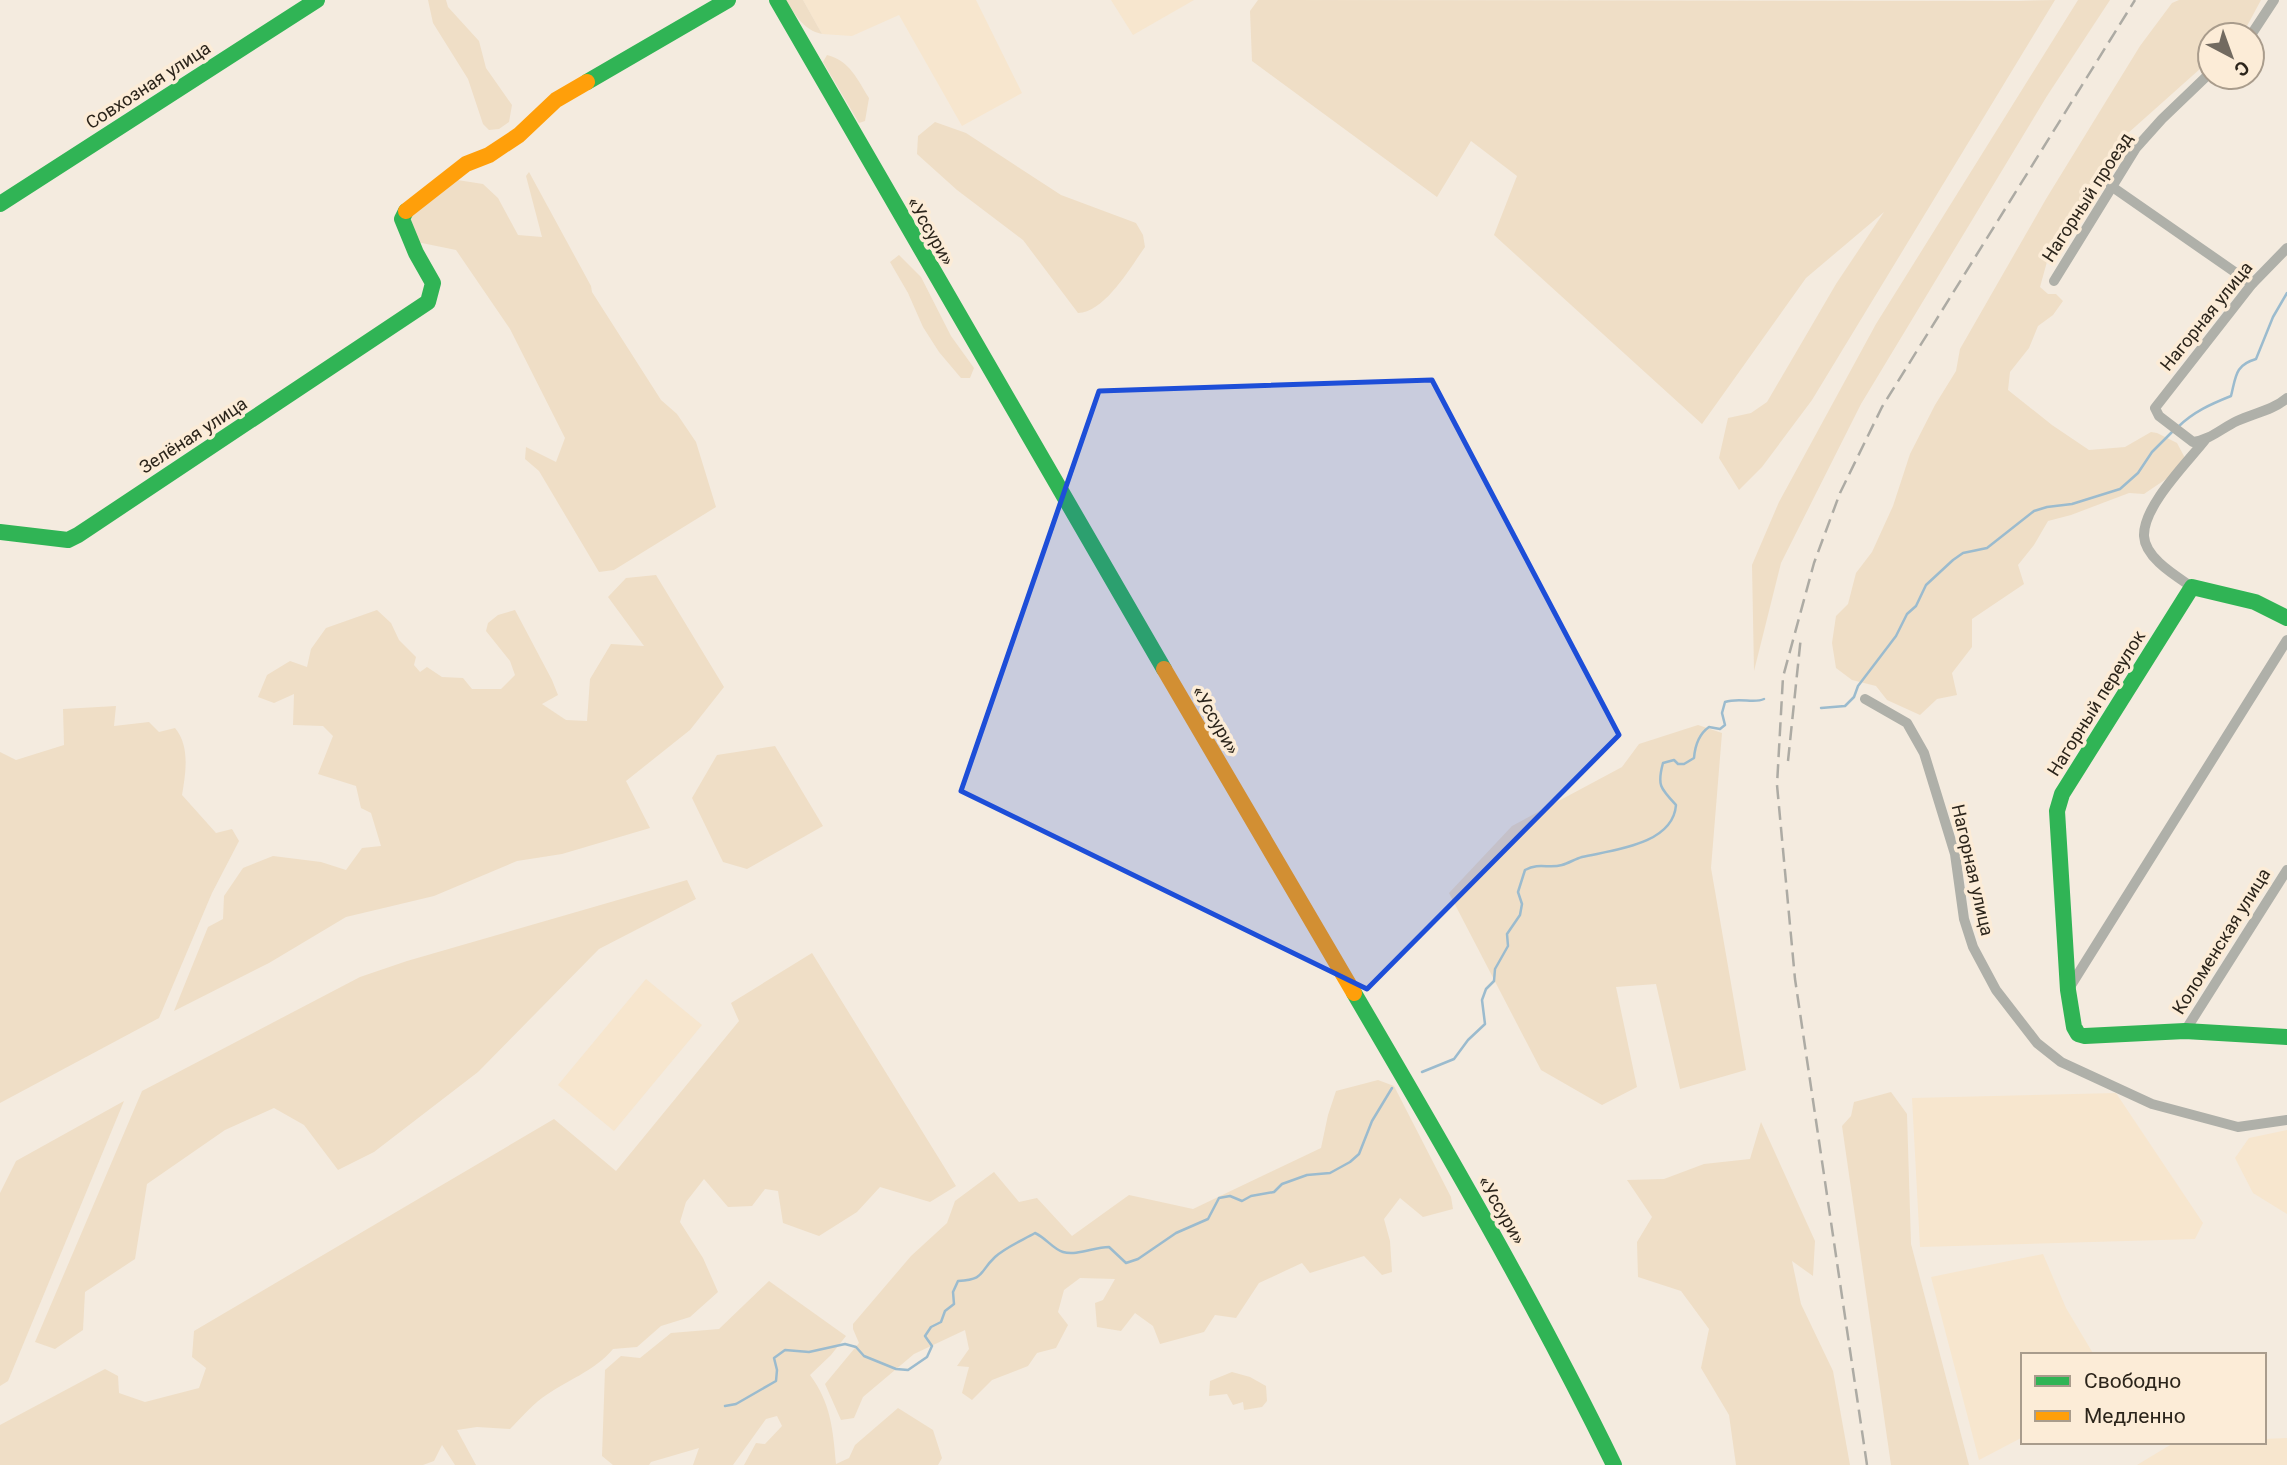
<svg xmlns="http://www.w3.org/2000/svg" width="2287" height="1465" viewBox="0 0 2287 1465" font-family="Roboto,sans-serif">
<rect width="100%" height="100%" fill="#f4ebdf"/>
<g fill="#f7e6ce">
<path d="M803,0H976L1022,93L962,126L899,15L852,36L822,34Z"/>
<path d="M1111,0H1194L1133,35Z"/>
<path d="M646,979L702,1025L614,1131L558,1085Z"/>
<path d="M2116,1093L2203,1223L2195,1239L1920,1247L1912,1098Z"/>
<path d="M2287,1130V1214L2253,1193L2235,1158L2249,1138Z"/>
<path d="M2043,1254L2066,1308L2094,1355H2023V1437L1979,1460L1931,1277Z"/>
<path d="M2287,1438V1465H2137L2175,1442H2264V1439Z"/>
</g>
<g fill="#efdec6">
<path d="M428,0H446L448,7L479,41L486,68L512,105L509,122L499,129L489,130L483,124L468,79L433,23Z"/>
<path d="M785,0H803L822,34C803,30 796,15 785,0Z"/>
<path d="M1258,0L2018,1L2055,0L1812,400L1762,467L1739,490L1719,458L1728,418L1751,413L1767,402L1836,284L1884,212L1806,278L1702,424L1494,235L1517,176L1471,141L1437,197L1252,61L1250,11Z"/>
<path d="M2078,0H2110L2047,96L1861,404L1781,563L1754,671L1752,565L1779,502L1876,324Z"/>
<path d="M2179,0H2261L2247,26L2238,35H2210V60L2127,134L2048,258L2040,287L2048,294H2056L2063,301L2053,315L2038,326L2029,348L2010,372L2008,390L2052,425L2089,450L2125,447L2151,432L2157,433L2177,443L2185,458L2172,475L2144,494L2129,493L2071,515L2048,521L2034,545L2018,565L2024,584L1972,619V647L1952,673L1957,695L1937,699L1920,715L1887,700L1876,686L1852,680L1836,668L1832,643L1836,616L1848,604L1856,573L1872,552L1893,506L1910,454L1935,405L1956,371L1960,349L2046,199L2108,98L2140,46L2172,3Z"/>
<path d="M827,55C850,61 857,79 869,98L865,121L859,123L823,62Z"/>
<path d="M935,122L966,133L1061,195L1136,223L1143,235L1145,247C1130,268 1105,312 1078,313L1023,240L957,190L917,154L918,136Z"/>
<path d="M529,172L591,286L592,292L661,400L677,414L696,442L716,507L614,570L599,572L539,471L525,459L526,447L556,462L565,438L510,329L456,250L417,242L409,221L419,205L451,179L483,184L498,198L518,235L542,237L526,176Z"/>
<path d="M899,255L921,277L951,336L974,368L970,378H961L939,352L923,327L908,293L890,262Z"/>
<path d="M656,575L724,687L690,730L626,781L650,828L562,854L517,861L434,896L346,917L269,963L174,1011L208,927L223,919L224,896L243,868L273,856L321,862L346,870L362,848L381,846L371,813L361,808L356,786L318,774L333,736L323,726L293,725L294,694L274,703L258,697L267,675L290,661L307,667L311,649L326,628L377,610L391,623L399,640L416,657L414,665L420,672L427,667L442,677L463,678L472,689H501L515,675L510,661L486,631L488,623L498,615L515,610L552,680L558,695L542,704L566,720L587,721L590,679L611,644L644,646L608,597L626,578Z"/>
<path d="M116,706L114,726L149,722L159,732L175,728C190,746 186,772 182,795L216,833L232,829L239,841L212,893L159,1018L0,1103V752L16,760L64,745L63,709Z"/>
<path d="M1698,725L1722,733L1711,868L1746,1070L1680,1089L1656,984L1616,987L1637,1087L1602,1105L1541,1070L1449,893L1512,826L1622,767L1639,744Z"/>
<path d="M775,746L823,826L747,869L723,862L692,798L717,755Z"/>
<path d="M687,880L696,899L599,949L478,1072L374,1152L338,1170L304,1125L274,1108L225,1130L147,1184L135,1259L85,1292L83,1330L55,1349L35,1342L142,1091L360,977L407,961Z"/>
<path d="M812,953L956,1186L930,1202L880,1187L857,1212L819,1236L783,1223L778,1191L765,1189L752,1206L728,1207L704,1179L686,1202L680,1222L703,1258L718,1292L690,1317L661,1326L637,1347L613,1349C595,1371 565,1381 542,1398C530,1407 520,1419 510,1429L477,1427L457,1430L476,1465H455L442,1445L434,1461L423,1465H0V1425L105,1369L118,1376L119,1393L145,1402L199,1388L206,1368L192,1357L194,1331L554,1119L616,1171L739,1021L731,1003Z"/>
<path d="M1378,1080L1394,1086L1451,1197L1453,1209L1423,1217L1400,1198L1384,1219L1390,1241L1392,1272L1382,1275L1364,1256L1310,1273L1302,1263L1259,1283L1236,1318L1215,1315L1204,1332L1160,1344L1153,1326L1135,1313L1121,1331L1097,1327L1095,1303L1103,1300L1115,1279L1080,1278L1064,1290L1058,1312L1068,1325L1056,1348L1037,1353L1028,1366L992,1380L972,1400L962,1393L969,1367L957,1366L969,1349L965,1330L914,1354L863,1397L854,1418L841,1420L825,1384L859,1343L853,1329V1324L911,1256L947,1223L955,1201L994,1172L1019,1202L1037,1198L1072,1236L1129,1195L1193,1209L1321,1148L1328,1115L1336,1091Z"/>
<path d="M1891,1092L1907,1114L1911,1244L1969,1465H1891L1842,1126L1851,1116L1854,1102Z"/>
<path d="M124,1101L8,1381L0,1386V1193L16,1161Z"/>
<path d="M1761,1122L1815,1241L1813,1276L1792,1261L1801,1304L1833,1371L1850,1465H1736L1729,1415L1701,1368L1709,1329L1681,1291L1638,1277L1637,1242L1652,1217L1627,1180L1664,1179L1704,1164L1750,1159Z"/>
<path d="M769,1281L846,1336L831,1355L810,1375C831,1403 833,1430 836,1464L849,1458L855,1445L898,1408L933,1430L942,1458L938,1465H744L756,1443L765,1444L782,1426L777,1416L766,1419L733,1465H693L699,1448L651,1462L649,1465H613L602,1456L605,1370L621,1356L640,1358L671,1333L719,1329Z"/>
<path d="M1232,1372L1250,1377L1266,1386L1267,1401L1262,1407L1244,1410L1243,1402L1233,1405L1227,1394L1209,1396L1210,1381Z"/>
</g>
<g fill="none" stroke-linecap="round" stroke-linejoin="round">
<g stroke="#9bbbce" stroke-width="2.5">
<path d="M2178,427C2193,412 2211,404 2231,396C2236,376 2235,365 2256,359L2273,317L2287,293"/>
<path d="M1821,708L1845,706L1854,697L1858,686L1896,636L1907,614L1916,606L1926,585L1953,560L1963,553L1987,548L2034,511L2047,507L2072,504L2120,489L2138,473L2152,452L2173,431"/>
<path d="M1422,1072L1454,1059L1468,1040L1485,1024L1482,1000L1486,989L1494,981L1495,969L1508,946L1507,934L1520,915L1522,904L1518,892L1525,870C1540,862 1548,869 1562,865C1569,863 1575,859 1582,857C1612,850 1673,845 1676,805C1660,788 1657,785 1663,763L1674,760L1678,764H1684L1694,758C1695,746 1699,734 1709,727L1720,729L1725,725L1722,713L1725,702C1740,697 1754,704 1764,699"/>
<path d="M725,1406L736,1404L776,1381L777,1370L774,1358L785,1350L809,1352L845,1344L856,1347L864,1356L896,1369L908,1370L927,1357L932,1346L925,1336L931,1327L941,1322L945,1311L954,1304L953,1292L958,1281C986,1279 978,1273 995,1257C1006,1247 1023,1240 1035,1233C1046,1238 1053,1249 1063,1252C1077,1256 1094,1247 1109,1247L1126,1263L1138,1259L1176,1233L1208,1219L1219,1198L1230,1196L1242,1201L1251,1196L1274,1192L1282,1184L1307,1175L1330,1173L1350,1162L1359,1154L1372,1121L1392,1088"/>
</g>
<g stroke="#afb0a9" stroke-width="10">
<path d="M2251,35L2274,0"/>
<path d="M2111,186L2252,284"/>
<path d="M2287,248L2252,284L2155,408L2159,416L2193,442C2210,440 2222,428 2237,421C2255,413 2273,410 2287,398"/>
<path d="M2054,281L2136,148L2162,119L2210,73"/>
<path d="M2192,587C2176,576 2145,558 2144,536C2143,506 2187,463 2205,440"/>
<path d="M1865,699L1907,723L1924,753L1955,854L1964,919L1973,947L1996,990L2037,1043L2061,1062L2152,1104L2238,1127L2287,1120"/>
<path d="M2068,990L2287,640"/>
<path d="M2185,1031L2287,870"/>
</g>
<g stroke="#30b455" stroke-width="16">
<path d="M777,0L1164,669"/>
<path d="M587,82L728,0"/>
<path d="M0,204L317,0"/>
<path d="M0,532L68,540L78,535L428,302L433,283L416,253L402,219L406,211"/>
<path d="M2287,618L2255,602L2192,587L2062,794L2057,811L2068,990L2074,1027L2078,1034L2085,1036L2185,1031L2287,1037"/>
<path d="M1354,993C1445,1148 1535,1303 1614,1465"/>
</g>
<g stroke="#ff9f0a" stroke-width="16">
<path d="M406,211L466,164L489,155L519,135L556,100L587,82"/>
<path d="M1164,669L1354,993"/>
</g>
<g stroke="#adaba4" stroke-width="2.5" stroke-dasharray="14 7" stroke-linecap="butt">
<path d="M1788,761L1801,636"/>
<path d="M1867,1465L1795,979L1777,785L1783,677L1814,563L1840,493L1882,407L2135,0"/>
</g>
</g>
<path fill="#1d4ed8" fill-opacity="0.2" stroke="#1d4ed8" stroke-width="5" stroke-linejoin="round" d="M1432,380L1619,735L1367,989L961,791L1099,391Z"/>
<g text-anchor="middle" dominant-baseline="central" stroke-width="7" stroke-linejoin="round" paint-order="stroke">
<g font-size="18" fill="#2c251b" stroke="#fcecd7">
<text transform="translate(148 85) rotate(-33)">Совхозная улица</text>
<text transform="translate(2087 197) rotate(-57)">Нагорный проезд</text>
<text transform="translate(931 231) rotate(60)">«Уссури»</text>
<text transform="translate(2206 316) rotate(-51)">Нагорная улица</text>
<text transform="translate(193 435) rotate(-33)">Зелёная улица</text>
<text transform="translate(2096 703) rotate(-58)">Нагорный переулок</text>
<text transform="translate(1216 720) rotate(60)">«Уссури»</text>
<text transform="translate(1973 870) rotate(77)">Нагорная улица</text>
<text transform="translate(2221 941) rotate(-58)">Коломенская улица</text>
<text transform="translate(1502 1210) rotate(60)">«Уссури»</text>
</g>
</g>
<rect x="2021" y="1353" width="245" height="91" fill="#fcecd7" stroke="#a99c8c" stroke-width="2"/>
<rect x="2035" y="1376" width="35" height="10" fill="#30b455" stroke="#a99c8c" stroke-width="2"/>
<text x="2084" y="1388" font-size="21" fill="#2c251b">Свободно</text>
<rect x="2035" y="1411" width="35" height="10" fill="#ff9f0a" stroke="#a99c8c" stroke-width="2"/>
<text x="2084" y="1423" font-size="21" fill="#2c251b">Медленно</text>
<g transform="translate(2231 56) rotate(139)"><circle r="33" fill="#fcecd7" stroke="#a99c8c" stroke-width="2"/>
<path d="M0-5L12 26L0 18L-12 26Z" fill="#726a60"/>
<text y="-10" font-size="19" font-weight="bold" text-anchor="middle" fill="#2c251b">С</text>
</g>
</svg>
